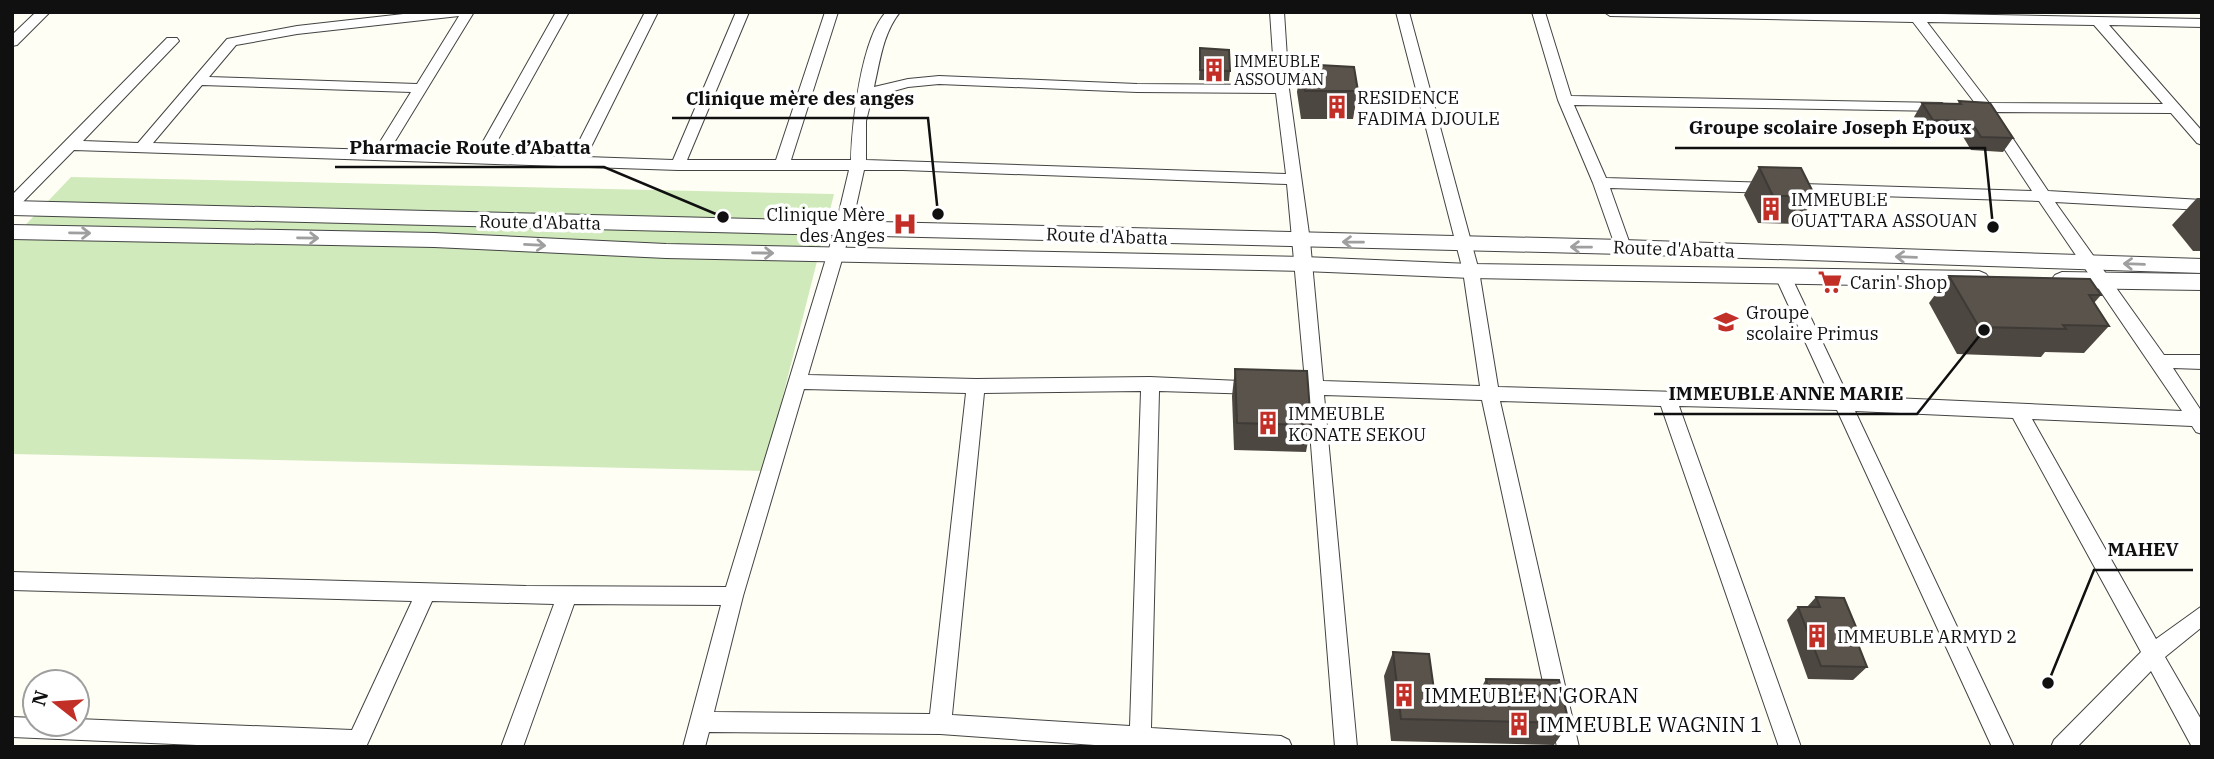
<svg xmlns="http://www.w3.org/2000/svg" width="2214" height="759" viewBox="0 0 2214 759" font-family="'IBM Plex Serif',serif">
<rect width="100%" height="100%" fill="#fffef4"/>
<path fill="#d0eabc" d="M71,177L834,194L764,471L12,454V239Z"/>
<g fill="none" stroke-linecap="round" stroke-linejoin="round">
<g stroke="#434343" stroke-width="2">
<g id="minor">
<path d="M36,12H50L17,45L12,46V35Z"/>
<path d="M421,12H474L389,151L476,154L556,12H569L490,154L571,157L645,12H658L586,157L673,160L736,12H749L687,160H776L825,12H838L791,160H851C852,124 861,39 886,12H900C883,33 880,61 874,87L908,79L939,76L1137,84L1275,85L1270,12H1284L1289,89L1310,241L1323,381L1480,386L1463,271L1396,12H1409L1479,271L1498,387L1830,396L1775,276L1783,270L1791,276L1848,396L2182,411L2039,201L1610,188L1631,247L1623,253L1617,251L1593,183L1558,100L1532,12H1545L1571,96L1942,103L1949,107L1942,111L1574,105L1606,178L2032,191L1980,112L1965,110V104L1975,103L1913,22L1610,16L1604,12H1835L2202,19V27L2109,25L2202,131V145L2197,143L2171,113L1995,112L2048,191L2202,200V210L2055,202L2164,355H2202V369L2173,368L2202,412V434L2196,432L2192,426L2032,419L2156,639L2202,606V627L2165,657L2202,721V747H2192L2151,671L2077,747H2051L2054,740L2141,652L2013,418L1855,411L2014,747H1992L1837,410L1679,406L1801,747H1779L1661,406L1500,401L1579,747H1557L1482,400L1324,395L1357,747H1335L1307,394L1279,392L1276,387L1279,382L1305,381L1287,184L903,170H864L851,229L808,375L976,379L1150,377L1263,382L1266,387L1263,392L1257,394L1159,391L1151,728L1281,736L1289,740L1292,747H1123L940,734L709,732L705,747H683L721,605L574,604L523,747H501L554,604L432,601L366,747H243L12,737V717L35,718V724H77V719L352,730L412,601L12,590V572L526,586L726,587L835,229L849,170H678L74,150L17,208L12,209V195L167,38H177L179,41L83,141L138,143L227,39L297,26ZM459,16L417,84L209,77L236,45L297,34ZM1927,22L2094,25L2163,104L1989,103ZM939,84L1137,92L1276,93L1286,174L866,160V121L872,97L908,87ZM202,85L411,92L375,150L153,143ZM804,389L966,393L930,714L714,712L743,596ZM1141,391L1130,726L952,715L984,393Z"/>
</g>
</g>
<g stroke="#434343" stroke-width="2">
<g id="tertiary">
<path d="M12,201L1623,240L2202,259V273L1623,254L12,215Z"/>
<path d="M12,225L434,233L666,244L1304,257L1471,264L1979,271L1986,274L1990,279L1986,284L1979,287L1471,278L1304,271L666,258L434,247L12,239Z"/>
<path d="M2062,272L2202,274V290L2062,288L2055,285L2051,280L2055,275Z"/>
</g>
</g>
<use href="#minor" fill="#fff" fill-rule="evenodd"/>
<use href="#tertiary" fill="#fff" fill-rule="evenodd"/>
</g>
<g fill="#4d4741">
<path d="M1200,48L1230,71L1229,81L1199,80Z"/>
<path d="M1301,64L1358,91L1353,119H1301L1297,92Z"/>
<path d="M1959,101L2013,138L2003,152L1971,150L1962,135L1924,134L1914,117L1922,103L1958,104Z"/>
<path d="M1759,167L1815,196L1799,224L1758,223L1744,195Z"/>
<path d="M2197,198H2202V251H2193L2172,225Z"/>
<path d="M1949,276L2101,295L2094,303L2109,326L2084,353L2045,352L2041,357L1957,354L1929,303Z"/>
<path d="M1235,369L1311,425L1306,452L1234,450L1232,396Z"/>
<path d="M1816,597L1861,639L1857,644L1867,667L1853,680L1808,679L1787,620L1798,607H1807Z"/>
<path d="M1393,652L1434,690L1479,692L1486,679L1569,723L1554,745L1391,741L1384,676Z"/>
</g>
<g fill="#59534c" stroke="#3e3a35" stroke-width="2">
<path d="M1200,48L1229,50L1230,71L1200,70Z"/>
<path d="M1301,64L1354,67L1358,91H1305Z"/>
<path d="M1959,101L1990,103L2013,138L1981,137L1971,121L1933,120L1922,103L1961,104Z"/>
<path d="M1759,167L1801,168L1815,196H1773Z"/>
<path d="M1949,276L2090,279L2101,295H2089L2109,326L2063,325L2066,329L1979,327Z"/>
<path d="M1235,369L1307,371L1311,425L1237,423Z"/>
<path d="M1816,597L1844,598L1861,639H1856L1867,667L1821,666L1798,607H1820Z"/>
<path d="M1393,652L1429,654L1434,690L1489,693L1486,679L1559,680L1569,723L1401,719Z"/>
</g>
<defs><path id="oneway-shaft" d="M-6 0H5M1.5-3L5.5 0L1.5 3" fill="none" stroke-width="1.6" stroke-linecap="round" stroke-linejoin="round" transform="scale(1.75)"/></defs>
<g stroke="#9f9f9f">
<use href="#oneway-shaft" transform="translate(80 233) rotate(1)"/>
<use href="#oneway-shaft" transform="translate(308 238) rotate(1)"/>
<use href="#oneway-shaft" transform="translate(1353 242) rotate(-179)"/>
<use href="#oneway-shaft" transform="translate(535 245) rotate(3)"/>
<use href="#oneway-shaft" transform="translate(1581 247) rotate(-179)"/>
<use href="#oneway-shaft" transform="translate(763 253) rotate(1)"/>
<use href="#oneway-shaft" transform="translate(1906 257) rotate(-178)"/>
<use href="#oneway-shaft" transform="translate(2134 264) rotate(-178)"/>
</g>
<defs>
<g id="building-bare" transform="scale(1.89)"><path d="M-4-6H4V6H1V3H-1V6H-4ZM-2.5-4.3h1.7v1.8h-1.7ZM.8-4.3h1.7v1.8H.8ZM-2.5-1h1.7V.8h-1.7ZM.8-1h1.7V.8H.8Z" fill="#c22f27" stroke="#fff" stroke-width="2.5" paint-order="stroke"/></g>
<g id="hospital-bare" transform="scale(1.89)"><path d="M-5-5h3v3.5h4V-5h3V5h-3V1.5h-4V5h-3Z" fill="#c22f27" stroke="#fff" stroke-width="2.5" paint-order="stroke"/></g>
<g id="supermarket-bare" transform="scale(1.89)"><path d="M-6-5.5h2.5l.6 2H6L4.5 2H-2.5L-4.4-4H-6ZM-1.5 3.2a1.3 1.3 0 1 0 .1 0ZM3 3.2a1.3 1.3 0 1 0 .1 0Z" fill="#c22f27" stroke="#fff" stroke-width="2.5" paint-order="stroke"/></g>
<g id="school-bare" transform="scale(1.89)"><path d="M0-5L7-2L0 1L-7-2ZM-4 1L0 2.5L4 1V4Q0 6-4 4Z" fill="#c22f27" stroke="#fff" stroke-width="2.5" paint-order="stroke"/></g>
</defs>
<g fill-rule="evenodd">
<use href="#building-bare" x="1214" y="70"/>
<use href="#building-bare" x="1337" y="107"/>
<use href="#building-bare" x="1771" y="209"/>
<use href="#hospital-bare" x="905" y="224"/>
<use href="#supermarket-bare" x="1830" y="282"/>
<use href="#school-bare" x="1726" y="322"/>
<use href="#building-bare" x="1268" y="423"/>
<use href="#building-bare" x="1817" y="636"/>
<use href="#building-bare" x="1404" y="695"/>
<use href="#building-bare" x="1519" y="724"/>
</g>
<g text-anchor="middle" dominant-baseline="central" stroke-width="7" stroke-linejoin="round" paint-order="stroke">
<g font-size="16" fill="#101010" stroke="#fff" text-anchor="start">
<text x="1234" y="61">IMMEUBLE<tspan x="1234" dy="18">ASSOUMAN</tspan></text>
</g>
<g font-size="18" fill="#101010" stroke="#fff" text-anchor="start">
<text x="1357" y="97">RESIDENCE<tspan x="1357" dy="21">FADIMA DJOULE</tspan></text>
<text x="1791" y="199">IMMEUBLE<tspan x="1791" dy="21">OUATTARA ASSOUAN</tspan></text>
<text x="885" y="214" text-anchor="end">Clinique Mère<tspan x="885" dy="21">des Anges</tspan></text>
<text x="1850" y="282">Carin' Shop</text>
<text x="1746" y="312">Groupe<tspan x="1746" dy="21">scolaire Primus</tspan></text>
<text x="1288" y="413">IMMEUBLE<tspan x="1288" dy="21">KONATE SEKOU</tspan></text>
<text x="1837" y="636">IMMEUBLE ARMYD 2</text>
</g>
<g font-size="18" fill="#101010" stroke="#fff">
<text transform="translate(540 222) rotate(1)">Route d'Abatta</text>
<text transform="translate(1107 236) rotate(2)">Route d'Abatta</text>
<text transform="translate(1674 249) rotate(2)">Route d'Abatta</text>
</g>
<g font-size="21" fill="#101010" stroke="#fff" text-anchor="start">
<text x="1424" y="695">IMMEUBLE N'GORAN</text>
<text x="1539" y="724">IMMEUBLE WAGNIN 1</text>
</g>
</g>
<path fill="none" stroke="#101010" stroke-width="2.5" d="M938 214L928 118H672M1993 227L1985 148H1675M723 217L604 167H335M1984 330L1917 414H1654M2048 683L2094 570H2193"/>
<g fill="#101010" stroke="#fff" stroke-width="2.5">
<circle cx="938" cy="214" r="7"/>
<circle cx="1993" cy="227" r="7"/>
<circle cx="723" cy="217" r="7"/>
<circle cx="1984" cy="330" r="7"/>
<circle cx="2048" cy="683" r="7"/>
</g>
<g font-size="19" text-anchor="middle" font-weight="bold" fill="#101010" stroke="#fff" stroke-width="7" stroke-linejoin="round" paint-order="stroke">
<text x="800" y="105">Clinique mère des anges</text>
<text x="1830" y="134">Groupe scolaire Joseph Epoux</text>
<text x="470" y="154">Pharmacie Route d’Abatta</text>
<text x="1786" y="400">IMMEUBLE ANNE MARIE</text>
<text x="2143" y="556">MAHEV</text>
</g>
<rect width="2214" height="759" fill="none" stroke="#101010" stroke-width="28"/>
<g transform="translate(56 703) rotate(287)"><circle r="33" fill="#ffffff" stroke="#9f9f9f" stroke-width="2"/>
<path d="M0-5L12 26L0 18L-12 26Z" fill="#c22f27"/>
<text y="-10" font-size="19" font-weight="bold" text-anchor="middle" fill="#101010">N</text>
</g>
</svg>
